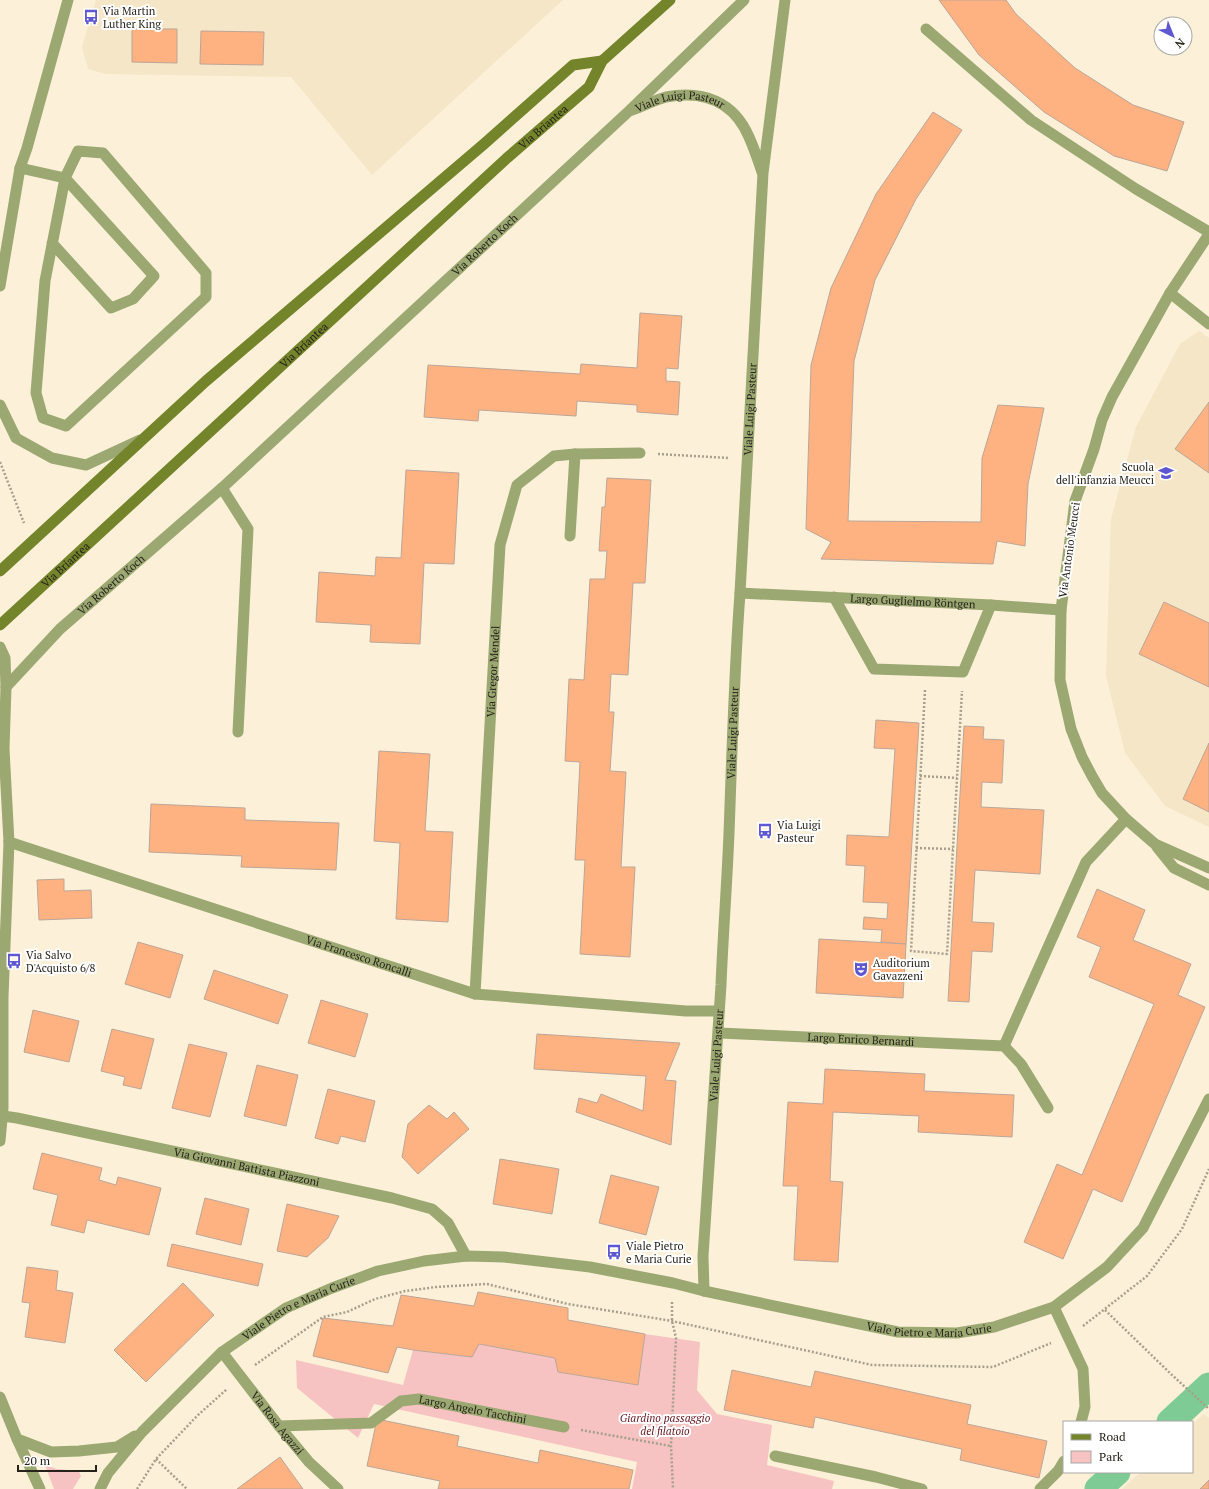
<svg xmlns="http://www.w3.org/2000/svg" width="1209" height="1489" viewBox="0 0 1209 1489" font-family="'PT Serif',serif">
<rect width="100%" height="100%" fill="#fcf1d8"/>
<g fill="#f4e6c6">
<path d="M96,0H563L372,175L291,77L105,74L88,69L82,47Z"/>
<path d="M1199,331L1209,338V827L1165,806L1125,753L1106,676L1111,519L1136,427L1180,344Z"/>
<path d="M1204,1414L1209,1418V1489H1122L1141,1472H1192V1424Z"/>
</g>
<g fill="#f7c3c2">
<path d="M645,1334L700,1342L697,1390L717,1414L772,1425L767,1465L834,1481L832,1489H632L637,1462L374,1404L358,1438L297,1388L296,1360L403,1385L413,1350L471,1357L479,1344L555,1358L558,1372L638,1385Z"/>
<path d="M45,1465L57,1469L79,1471L81,1476L73,1489H54Z"/>
</g>
<g fill="none" stroke-linecap="round" stroke-linejoin="round">
<g stroke="#7ecb95" stroke-width="27">
<path d="M1170,1422L1209,1386"/>
<path d="M1098,1489L1117,1472"/>
</g>
</g>
<g fill="#feb282" stroke="#bca597">
<path d="M939,0H1006L1016,14L1075,68L1133,105L1184,122L1167,171L1114,156L1044,112L979,55Z"/>
<path d="M132,29H177V63L132,62Z"/>
<path d="M201,31L264,32L263,65L200,64Z"/>
<path d="M933,112L962,130L916,199L875,280L854,361L848,521L981,522L982,458L998,405L1044,408L1028,484L1025,546L997,541L993,564L821,559L831,542L806,529L811,365L831,288L876,194Z"/>
<path d="M640,313L682,316L678,369L666,368V381L680,382L678,415L637,412V405L577,401L576,416L479,410L478,421L424,417L428,365L580,374L581,364L637,368Z"/>
<path d="M1209,402V473L1175,449Z"/>
<path d="M406,470L459,473L454,564L424,563L420,644L370,642L371,625L316,622L319,572L375,576L376,557L401,558Z"/>
<path d="M607,478L651,480L645,583H633L628,675L611,674L609,712H614L610,771L626,772L621,867H635L630,957L580,954L585,860H575L580,762L565,761L569,679L584,680L590,579H605L607,551H599L602,507H605Z"/>
<path d="M1164,602L1209,623V687L1139,654Z"/>
<path d="M876,720L919,723L906,944L881,942L882,930L863,929L864,917L887,919L888,903L863,902L865,866L846,865L847,835L889,837L895,749L874,748Z"/>
<path d="M964,726L984,727L983,739L1004,740L1002,783L982,782L981,807L1044,810L1040,874L975,870L972,922L994,923L992,952L972,951L969,1002L948,1001Z"/>
<path d="M1209,743V812L1183,799Z"/>
<path d="M379,751L430,754L425,831L453,832L448,922L396,919L400,843L374,841Z"/>
<path d="M151,804L245,808V820L339,823L336,870L241,867L242,856L149,852Z"/>
<path d="M64,879V891L91,890L92,918L39,920L37,880Z"/>
<path d="M1097,889L1145,910L1133,940L1191,964L1178,995L1205,1007L1122,1202L1093,1189L1063,1259L1024,1242L1057,1164L1082,1175L1154,1004L1089,977L1101,947L1077,937Z"/>
<path d="M819,939L906,944L903,998L816,993Z"/>
<path d="M138,942L183,955L170,998L125,984Z"/>
<path d="M214,970L288,995L278,1024L204,999Z"/>
<path d="M321,1000L368,1014L355,1057L308,1043Z"/>
<path d="M33,1010L79,1021L69,1062L24,1052Z"/>
<path d="M112,1029L154,1039L141,1089L123,1085L125,1077L101,1071Z"/>
<path d="M537,1034L680,1043L665,1080L676,1081L671,1145L576,1112L579,1098L597,1103L601,1094L643,1111L646,1076L534,1069Z"/>
<path d="M189,1044L227,1053L210,1117L172,1108Z"/>
<path d="M257,1065L298,1075L286,1126L244,1116Z"/>
<path d="M825,1069L925,1074L924,1091L1014,1095L1012,1137L918,1132L919,1116L833,1112L830,1181L843,1182L838,1262L794,1260L798,1186H783L788,1102L823,1104Z"/>
<path d="M328,1089L375,1101L365,1142L341,1136L338,1144L315,1138Z"/>
<path d="M429,1105L447,1119L454,1112L469,1129L418,1174L402,1157L408,1124Z"/>
<path d="M42,1153L102,1168L99,1180L116,1185L118,1177L161,1188L149,1235L87,1220L84,1233L51,1225L58,1195L33,1189Z"/>
<path d="M500,1159L559,1169L552,1214L493,1204Z"/>
<path d="M611,1175L659,1187L646,1235L599,1223Z"/>
<path d="M205,1198L249,1209L241,1245L196,1234Z"/>
<path d="M287,1204L339,1216L328,1238L307,1257L277,1251Z"/>
<path d="M172,1244L263,1264L258,1286L167,1266Z"/>
<path d="M27,1267L58,1271L56,1290L73,1293L65,1343L25,1337L30,1303L22,1302Z"/>
<path d="M183,1283L214,1315L146,1382L114,1350Z"/>
<path d="M478,1292L568,1308V1320L645,1334L638,1385L558,1372L555,1358L479,1344L472,1357L413,1350L397,1347L388,1373L313,1356L323,1318L393,1326L401,1295L474,1306Z"/>
<path d="M732,1370L811,1387L815,1371L971,1405L967,1424L1047,1441L1039,1478L960,1460L962,1449L815,1417L813,1428L724,1410Z"/>
<path d="M377,1419L459,1436L457,1446L538,1463L540,1450L633,1470L629,1489H438L440,1481L367,1466Z"/>
<path d="M280,1457L303,1489H237Z"/>
<path d="M1209,1480V1489H1200Z"/>
</g>
<g fill="none" stroke-linecap="round" stroke-linejoin="round">
<g stroke="#a79f8c" stroke-width="2.5" stroke-dasharray="2 2" stroke-linecap="butt">
<path d="M658,454L729,458"/>
<path d="M0,462L24,523"/>
<path d="M925,690L911,951L947,954L962,691"/>
<path d="M920,776L957,778"/>
<path d="M916,848L953,849"/>
<path d="M672,1302V1321L676,1338L671,1446L673,1489"/>
<path d="M1105,1310L1172,1375L1209,1409"/>
<path d="M1083,1326L1147,1276L1182,1229L1209,1169"/>
<path d="M255,1365L323,1317L347,1312L375,1299L405,1291L436,1287L487,1284L568,1304L672,1321L872,1365L993,1367L1051,1343"/>
<path d="M581,1430L671,1446"/>
<path d="M156,1459L187,1489"/>
<path d="M137,1489L156,1459L197,1416L227,1389"/>
</g>
<g stroke="#9ba872" stroke-width="11">
<path d="M926,29L1031,120L1136,189L1209,232"/>
<path d="M20,168L65,178L45,281L36,393L43,418L66,426L206,297V273L103,153L78,151L65,178L154,276L133,299L111,308L52,243"/>
</g>
<g stroke="#9ba872" stroke-width="11">
<path id="s1" d="M632,110C643,106 655,100 666,97C704,90 734,102 749,137C754,148 758,160 762,172"/>
<path d="M1209,234L1170,293L1112,397L1102,420L1094,449L1075,501L1061,610L1060,680L1071,729L1082,757L1092,776L1102,793L1126,819L1155,844L1209,868"/>
<path d="M1170,293L1209,324"/>
<path d="M222,488L248,529L238,732"/>
<path d="M570,536L575,454"/>
<path id="s2" d="M740,593L991,605L1061,610"/>
<path d="M834,597L874,669L963,672L991,605"/>
<path id="s3" d="M6,687L60,629L222,488L628,112L744,0"/>
<path id="s4" d="M9,842L475,994L686,1011H719"/>
<path d="M1157,847L1174,868L1209,885"/>
<path id="s5" d="M475,994L500,545L517,485L554,456L575,454L640,453"/>
<path id="s6" d="M719,1033L1004,1046L1021,1064L1048,1108"/>
<path d="M1004,1046L1086,862L1126,819"/>
<path id="s7" d="M3,1116L17,1118L392,1198L432,1209L448,1223L466,1256"/>
<path id="s8" d="M704,1291L703,1256L721,985C723,934 727,884 729,833C732,753 734,673 740,593L763,173L785,0"/>
<path d="M1054,1307L1083,1369L1085,1407L1081,1422"/>
<path id="s9" d="M222,1352L279,1426L309,1462L338,1489"/>
<path id="s10" d="M279,1426L371,1423L401,1401L419,1399L564,1427"/>
<path d="M17,1439L51,1452L79,1451L117,1447L135,1436"/>
<path d="M775,1456L876,1477L922,1489"/>
<path id="s11" d="M100,1489L108,1473L142,1432L222,1352L286,1308L332,1288L378,1271L424,1261L466,1256L504,1257L590,1267L673,1283L704,1291L898,1332L957,1333L994,1327L1054,1307L1107,1267L1143,1228L1209,1099"/>
<path d="M1040,1489L1058,1471L1064,1461"/>
</g>
<g stroke="#9ba872" stroke-width="11">
<path d="M0,286L20,168L27,148L68,0"/>
<path d="M0,405L16,438L52,458L86,465L140,440"/>
<path d="M0,647L5,658L6,687L4,749L9,842L3,997V1108L0,1141"/>
<path d="M0,1397L17,1439L40,1489"/>
</g>
<g stroke="#73842b" stroke-width="11">
<path d="M0,571L206,381L484,144L573,65L602,61"/>
<path id="s12" d="M0,625L507,158L589,87L602,61L670,0"/>
</g>
</g>
<defs>
<g id="bus-bare" transform="scale(1.2)"><path d="M-5-6H5V4H4V6H2V4H-2V6H-4V4H-5ZM-3.5-4V0h7V-4ZM-3.5 1.2v1.5H-2V1.2ZM2 1.2v1.5H3.5V1.2Z" fill="#5e57d0" stroke="#fff" stroke-width="2.5" paint-order="stroke"/></g>
<g id="school-bare" transform="scale(1.2)"><path d="M0-5L7-2L0 1L-7-2ZM-4 1L0 2.5L4 1V4Q0 6-4 4Z" fill="#5e57d0" stroke="#fff" stroke-width="2.5" paint-order="stroke"/></g>
<g id="theatre-bare" transform="scale(1.2)"><path d="M-5-5.5Q0-4 5-5.5V0Q5 5 0 6Q-5 5-5 0ZM-3.3-2.5H-1v1.5H-3.3ZM1-2.5H3.3v1.5H1ZM-2.8 1Q0 5.5 2.8 1Z" fill="#5e57d0" stroke="#fff" stroke-width="2.5" paint-order="stroke"/></g>
</defs>
<g fill-rule="evenodd">
<use href="#bus-bare" x="91" y="17"/>
<use href="#school-bare" x="1166" y="473"/>
<use href="#bus-bare" x="765" y="831"/>
<use href="#bus-bare" x="14" y="961"/>
<use href="#theatre-bare" x="861" y="969"/>
<use href="#bus-bare" x="614" y="1252"/>
</g>
<g text-anchor="middle" dominant-baseline="central" stroke-width="4" stroke-linejoin="round" paint-order="stroke">
<g font-size="11" fill="#262219" stroke="#fff" text-anchor="start">
<text x="103" y="11">Via Martin<tspan x="103" dy="13">Luther King</tspan></text>
<text x="1154" y="467" text-anchor="end">Scuola<tspan x="1154" dy="13">dell'infanzia Meucci</tspan></text>
<text x="777" y="825">Via Luigi<tspan x="777" dy="13">Pasteur</tspan></text>
<text x="26" y="955">Via Salvo<tspan x="26" dy="13">D'Acquisto 6/8</tspan></text>
<text x="873" y="963">Auditorium<tspan x="873" dy="13">Gavazzeni</tspan></text>
<text x="626" y="1246">Viale Pietro<tspan x="626" dy="13">e Maria Curie</tspan></text>
</g>
<g font-size="11" fill="#262219" stroke="#fff">
<text stroke="none"><textPath href="#s1" startOffset="50">Viale Luigi Pasteur</textPath></text>
<text stroke="none"><textPath href="#s12" startOffset="737">Via Briantea</textPath></text>
<text stroke="none"><textPath href="#s3" startOffset="652">Via Roberto Koch</textPath></text>
<text stroke="none"><textPath href="#s12" startOffset="413">Via Briantea</textPath></text>
<text stroke="none"><textPath href="#s8" startOffset="883">Viale Luigi Pasteur</textPath></text>
<text transform="translate(1069 550) rotate(-82)">Via Antonio Meucci</text>
<text stroke="none"><textPath href="#s12" startOffset="89">Via Briantea</textPath></text>
<text stroke="none"><textPath href="#s3" startOffset="147">Via Roberto Koch</textPath></text>
<text stroke="none"><textPath href="#s2" startOffset="173">Largo Guglielmo Röntgen</textPath></text>
<text stroke="none"><textPath href="#s5" startOffset="323">Via Gregor Mendel</textPath></text>
<text stroke="none"><textPath href="#s8" startOffset="559">Viale Luigi Pasteur</textPath></text>
<text stroke="none"><textPath href="#s4" startOffset="368">Via Francesco Roncalli</textPath></text>
<text stroke="none"><textPath href="#s6" startOffset="142">Largo Enrico Bernardi</textPath></text>
<text stroke="none"><textPath href="#s8" startOffset="236">Viale Luigi Pasteur</textPath></text>
<text stroke="none"><textPath href="#s7" startOffset="249">Via Giovanni Battista Piazzoni</textPath></text>
<text stroke="none"><textPath href="#s11" startOffset="273">Viale Pietro e Maria Curie</textPath></text>
<text stroke="none"><textPath href="#s11" startOffset="921">Viale Pietro e Maria Curie</textPath></text>
<text stroke="none"><textPath href="#s10" startOffset="202">Largo Angelo Tacchini</textPath></text>
<text stroke="none"><textPath href="#s9" startOffset="90">Via Rosa Agazzi</textPath></text>
</g>
<g font-size="11" font-style="italic" fill="#65161e" stroke="#fff">
<text x="665" y="1418">Giardino passaggio<tspan x="665" dy="13">del filatoio</tspan></text>
</g>
</g>
<rect x="1063" y="1421" width="130" height="52" fill="#ffffff" stroke="#a8a7a3"/>
<rect x="1071" y="1434" width="20" height="6" fill="#73842b" stroke="#a8a7a3"/>
<text x="1099" y="1441" font-size="12" fill="#262219">Road</text>
<rect x="1071" y="1451" width="20" height="12" fill="#f7c3c2" stroke="#a8a7a3"/>
<text x="1099" y="1461" font-size="12" fill="#262219">Park</text>
<g transform="translate(1173 36) rotate(137)"><circle r="19" fill="#ffffff" stroke="#a8a7a3"/>
<path d="M0-3L7 15L0 10L-7 15Z" fill="#5e57d0"/>
<text y="-6" font-size="11" font-weight="bold" text-anchor="middle" fill="#262219">N</text>
</g>
<path d="M18 1465v6h78v-6" fill="none" stroke="#262219" stroke-width="2"/>
<text x="24" y="1465" font-size="12" fill="#262219" stroke="#ffffff" stroke-width="3" paint-order="stroke">20 m</text>
</svg>
